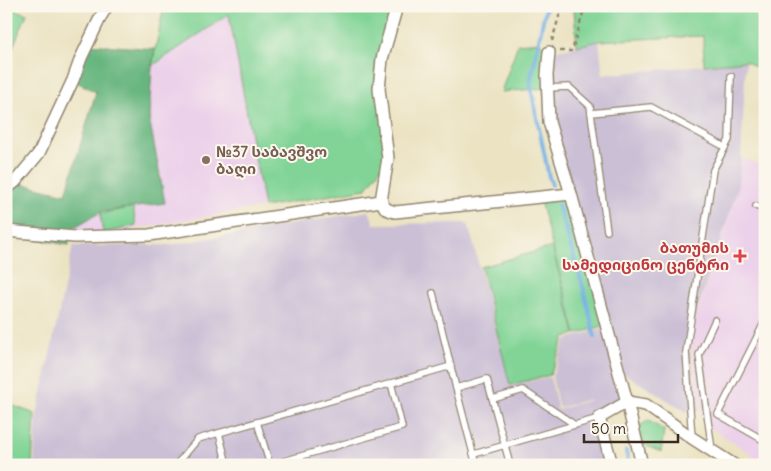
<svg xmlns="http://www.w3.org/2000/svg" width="771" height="471" viewBox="0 0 771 471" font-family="Delius,'Noto Sans Georgian',sans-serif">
<rect width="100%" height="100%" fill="#fbf7ec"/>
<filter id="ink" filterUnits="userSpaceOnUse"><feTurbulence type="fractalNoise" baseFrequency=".02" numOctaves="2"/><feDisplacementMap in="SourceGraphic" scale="10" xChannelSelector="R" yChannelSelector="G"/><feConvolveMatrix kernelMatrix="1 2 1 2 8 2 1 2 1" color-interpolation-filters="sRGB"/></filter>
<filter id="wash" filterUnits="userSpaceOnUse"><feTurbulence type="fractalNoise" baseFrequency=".0096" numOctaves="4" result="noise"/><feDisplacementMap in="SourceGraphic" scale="20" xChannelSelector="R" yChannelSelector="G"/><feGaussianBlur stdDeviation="1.12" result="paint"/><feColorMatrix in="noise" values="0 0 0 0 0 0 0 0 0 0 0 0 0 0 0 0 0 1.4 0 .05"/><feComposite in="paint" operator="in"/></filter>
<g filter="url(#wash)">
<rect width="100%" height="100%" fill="#ebe3c2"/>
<g fill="#ecd1ea">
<path d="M229,14L264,207L103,234L69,230L101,212L165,203L149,117L152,66Z"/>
<path d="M741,158L765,166V463L703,423L691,345L694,322L737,191Z"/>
</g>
<g fill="#cbbfd5">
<path d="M599,41L603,75L746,61L741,158L737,191L693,322L689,345L699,411L687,412L623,373L549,122V52Z"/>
<path d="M369,211L374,224L468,223L510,386L550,377L558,410L590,400L589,399L559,408L552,377L566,339L605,328L625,401L598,416L594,410L598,418L610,465H34L37,415L73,246L170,245Z"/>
</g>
<g fill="#81d496" stroke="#5e7f5a">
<path d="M6,6L27,14L6,63Z"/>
<path d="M164,6H395L382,59L388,158L366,189L264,207L229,14L152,66Z"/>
<path d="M575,6H765V73L746,61L704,65L703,36L599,41L577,46L574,10Z"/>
<path d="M540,42L549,52L547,88L501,92L518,44Z"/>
<path d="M571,194L606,325L576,334L539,197Z"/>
<path d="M133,207L136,226L103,233L100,214Z"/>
<path d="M552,247L575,334L565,337L550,375L510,385L481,267Z"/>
<path d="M6,403L35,414L32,465H6Z"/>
<path d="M649,421L664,430L661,452L639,443C638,431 635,426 649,421Z"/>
</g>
<path fill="#68b67f" stroke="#52704e" d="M88,44L155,49L152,66L149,117L165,203L101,212L69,230V245L6,234V189L15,182L66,194L96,92L73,80Z"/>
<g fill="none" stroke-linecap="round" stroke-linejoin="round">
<g stroke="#6fafe3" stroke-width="4">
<path d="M546,6L530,83L549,177L552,185"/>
<path d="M558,205L582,283L595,337"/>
<path d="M626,451L629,465"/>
</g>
</g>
</g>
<g filter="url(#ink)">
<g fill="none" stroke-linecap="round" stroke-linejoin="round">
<g stroke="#938670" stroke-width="8">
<g id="lane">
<path d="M547,88L569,87L590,106L607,231"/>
<path d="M591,113L651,107L725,147"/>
<path d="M756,206L765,210"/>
<path d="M433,293L456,388"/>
<path d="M765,321L718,414L765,441"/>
<path d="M493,399L523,390L575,425"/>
<path d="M257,422L270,465L402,427L391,383"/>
<path d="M219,433L227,465"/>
<path d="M692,438L686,352L713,170L729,140L731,76"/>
<path d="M712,450L699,355L715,320"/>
<path d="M474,454L599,418"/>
<path d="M176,465L198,439L451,366"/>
<path d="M476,465L456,388L487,379L510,465"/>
</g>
</g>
<g stroke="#938670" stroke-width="14">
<g id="street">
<path d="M395,6V13L382,59L379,89L388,158L381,201L386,209L395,212L571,194"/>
<path d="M549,52L547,75L549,122L571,194L627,402L642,465"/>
<path d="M6,189L15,182L39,153L73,80L81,58L101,16L107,6"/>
<path d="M6,231L75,237L149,235L381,201"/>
<path d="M612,465L599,418L627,402L646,405L692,438L734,465"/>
</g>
</g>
<g stroke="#938670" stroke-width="2.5" stroke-dasharray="4 4" stroke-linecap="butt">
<path d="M552,41L562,6"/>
<path d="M560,51H572L585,6"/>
</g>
<use href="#lane" stroke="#fff" stroke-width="5.5"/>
<use href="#street" stroke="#fff" stroke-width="11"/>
</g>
</g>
<circle fill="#8d6e63" stroke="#fbf7ec" stroke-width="2" cx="206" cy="160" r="5"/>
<path fill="#e0444e" stroke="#fbf7ec" stroke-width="2" d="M737.5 248.5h5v5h5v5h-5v5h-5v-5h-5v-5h5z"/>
<g text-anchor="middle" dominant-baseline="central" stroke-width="4" stroke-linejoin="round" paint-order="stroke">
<g font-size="15" font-weight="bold" fill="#785e54" stroke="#fbf7ec" text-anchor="start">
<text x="216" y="151">№37 საბავშვო<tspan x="216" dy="17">ბაღი</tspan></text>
</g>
<g font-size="15" font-weight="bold" fill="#be3a42" stroke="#fbf7ec" text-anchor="end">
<text x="729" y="247">ბათუმის<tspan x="729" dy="17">სამედიცინო ცენტრი</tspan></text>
</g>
</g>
<rect width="771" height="471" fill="none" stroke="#fbf7ec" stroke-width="25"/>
<path d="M584 434v8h94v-8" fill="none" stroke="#3b2a1e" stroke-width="2.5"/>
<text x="591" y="434" font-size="15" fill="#3b2a1e" stroke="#fbf7ec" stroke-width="4" paint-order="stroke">50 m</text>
</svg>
